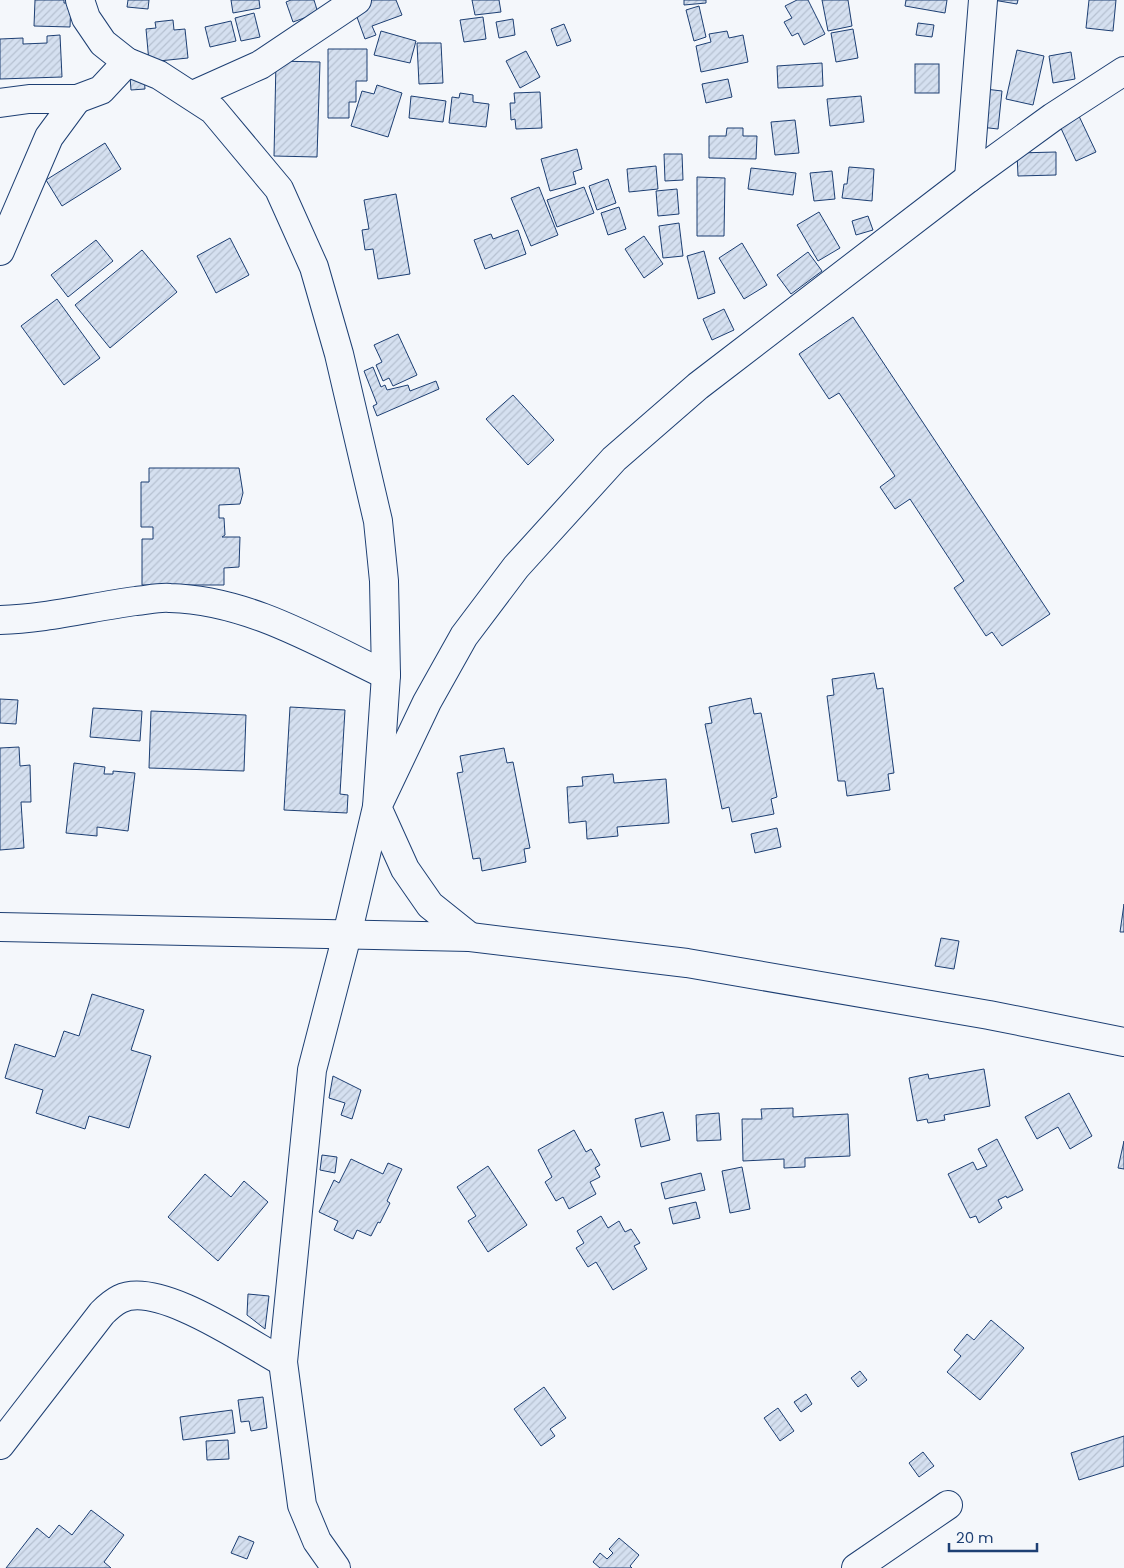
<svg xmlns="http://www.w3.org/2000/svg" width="1124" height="1568" viewBox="0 0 1124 1568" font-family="Poppins,sans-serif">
<defs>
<pattern id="building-hatch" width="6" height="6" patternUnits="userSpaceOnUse" patternTransform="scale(1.25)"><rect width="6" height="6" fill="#d5e0f0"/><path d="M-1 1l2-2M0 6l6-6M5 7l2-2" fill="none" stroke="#b6c1d1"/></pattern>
</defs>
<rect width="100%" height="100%" fill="#f4f7fb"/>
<g fill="url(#building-hatch)" stroke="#1d3f73">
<path d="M35,0H64V3H71L70,27L34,26Z"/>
<path d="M128,0H149L148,9L127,7Z"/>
<path d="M231,0H259L260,8L233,13Z"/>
<path d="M291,0H314L318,13L293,22L286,2Z"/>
<path d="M368,0H396L402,15L372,26L376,35L365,39L354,9Z"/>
<path d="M472,0H499L501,12L475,15Z"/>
<path d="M684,0H706V3L684,5Z"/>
<path d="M797,0H808L825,34L804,45L798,33L792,36L784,22L792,18L785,6Z"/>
<path d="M822,0H848L852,26L828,31Z"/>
<path d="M906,0H947L945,13L905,6Z"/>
<path d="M993,0H1018L1017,4Z"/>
<path d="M1089,0H1116L1113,31L1086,28Z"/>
<path d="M699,6L706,37L694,41L686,10Z"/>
<path d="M254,13L260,37L241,41L235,18Z"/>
<path d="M483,17L486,39L464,42L460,20Z"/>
<path d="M513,19L515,35L499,38L496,22Z"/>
<path d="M173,20L174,30L185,29L188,58L149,62L146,29L156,28L155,22Z"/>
<path d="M231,21L236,41L210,47L205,27Z"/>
<path d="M918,23L934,25L932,37L916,35Z"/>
<path d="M564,24L571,41L557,46L551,29Z"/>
<path d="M853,29L858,58L836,62L831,33Z"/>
<path d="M381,31L416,41L410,63L374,55Z"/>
<path d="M727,31L729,38L743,35L748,62L701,72L696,46L711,42L709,34Z"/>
<path d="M60,35L62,77L0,79V39L23,38V44L47,43V36Z"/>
<path d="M417,43H441L443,83L419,84Z"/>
<path d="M328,49H367V81H356V102H349V118H328Z"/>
<path d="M1017,50L1044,56L1033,105L1006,99Z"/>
<path d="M526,51L540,77L520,88L506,61Z"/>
<path d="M1071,52L1075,79L1053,83L1049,56Z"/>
<path d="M276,61L320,62L317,157L274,156Z"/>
<path d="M822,63L823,86L778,88L777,66Z"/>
<rect x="915" y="64" width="24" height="29"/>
<path d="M144,75L145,89L131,90L130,77Z"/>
<path d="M728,79L732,97L706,103L702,84Z"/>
<path d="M377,85L402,93L388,137L351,126L362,91L374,94Z"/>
<path d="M985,89L1002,91L998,129L980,127Z"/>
<path d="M540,92L542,128L516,129L515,119L511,120L510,103H515L514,93Z"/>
<path d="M460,93L473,95V102L489,104L486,127L449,123L452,97L459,98Z"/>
<path d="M411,96L446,101L443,122L409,118Z"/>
<path d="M861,96L864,122L830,126L827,99Z"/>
<path d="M1078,114L1096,152L1076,161L1059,124Z"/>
<path d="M795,120L799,153L775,155L771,122Z"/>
<path d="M727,128H743V136H757L756,159L709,158V136H726Z"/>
<path d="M105,143L121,169L62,206L46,180Z"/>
<path d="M577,149L582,169L573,172L576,184L550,191L541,159Z"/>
<path d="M1056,152V175L1018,176L1017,153Z"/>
<path d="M664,154H682L683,180L665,181Z"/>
<path d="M656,166L658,189L629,192L627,169Z"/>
<path d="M849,167L874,169L872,201L842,198L844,184H847Z"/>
<path d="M751,168L796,173L793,195L748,189Z"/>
<path d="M832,171L835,199L814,201L810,173Z"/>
<path d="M697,177L725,178L724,236H697Z"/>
<path d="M608,179L616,203L597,210L589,186Z"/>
<path d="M539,187L558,235L531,246L511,198Z"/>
<path d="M584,187L594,213L557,227L547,200Z"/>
<path d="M677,189L679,214L658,216L656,191Z"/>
<path d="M396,194L410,274L378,279L373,249L365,250L362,230L369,229L364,200Z"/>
<path d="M619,207L626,229L608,235L601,213Z"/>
<path d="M819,212L840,248L818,261L797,225Z"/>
<path d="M868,216L873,230L856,235L852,221Z"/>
<path d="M679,223L683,256L663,258L659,226Z"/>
<path d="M518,230L526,254L485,269L474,240L491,234L493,239Z"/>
<path d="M644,236L663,264L644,278L625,249Z"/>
<path d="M230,238L249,275L216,293L197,256Z"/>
<path d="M96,240L113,261L68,297L51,275Z"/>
<path d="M742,243L767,285L744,299L719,258Z"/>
<path d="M142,250L177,292L110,348L75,305Z"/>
<path d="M704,251L715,293L698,299L687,256Z"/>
<path d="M808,252L822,271L791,294L777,275Z"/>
<path d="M57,299L100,358L64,385L21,326Z"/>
<path d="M724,309L734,330L712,340L703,319Z"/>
<path d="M853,317L1050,614L1002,646L992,632L986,636L954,588L964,581L910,499L895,509L880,487L895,476L839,393L829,399L799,354Z"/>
<path d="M398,334L417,375L393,386L389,378L383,381L376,365L382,362L374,345Z"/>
<path d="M373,367L381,387L385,385L387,390L408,385L410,391L436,381L439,389L377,416L373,406L377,404L364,371Z"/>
<path d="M513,395L554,440L528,465L486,419Z"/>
<path d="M149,468H239L243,493L240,504L219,505V518H224L225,535L222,537H240L239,567L224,568V585H142V539H153V527H141V482H149Z"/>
<path d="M874,673L877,689L883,688L894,773L888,774L890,790L847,796L845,781H838L827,696L834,695L832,679Z"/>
<path d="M751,698L754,714L761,713L777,797L771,799L774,814L732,822L729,807L722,809L705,724L712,723L709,707Z"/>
<path d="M0,699L18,700L16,724L0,723Z"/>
<path d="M290,707L345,710L340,794L348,795L347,813L284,810Z"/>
<path d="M93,708L142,711L140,741L90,737Z"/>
<path d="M151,711L246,715L244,771L149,768Z"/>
<path d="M19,747L20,766L30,765L31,802H21L24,848L0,850V748Z"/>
<path d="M504,748L507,763L513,762L530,848L524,849L526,862L482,871L480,858L473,859L457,773L463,772L460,756Z"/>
<path d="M74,763L105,767L104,774H113V771L135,773L128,831L97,827V836L66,833Z"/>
<path d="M613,774L614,783L666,779L669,823L617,827L618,836L587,839L586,821L569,823L567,787L583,786L582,777Z"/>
<path d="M777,828L781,847L755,853L751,834Z"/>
<path d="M1124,904V932H1120Z"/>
<path d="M941,938L959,941L954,969L935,966Z"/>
<path d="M92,994L144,1010L131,1050L151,1056L129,1128L89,1116L85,1129L36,1113L43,1090L5,1078L15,1044L55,1057L64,1031L79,1036Z"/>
<path d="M984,1069L990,1106L944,1115L945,1120L928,1123L927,1119L917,1121L909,1078L928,1074L929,1079Z"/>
<path d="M333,1076L361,1090L352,1119L341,1115L345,1103L329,1098Z"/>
<path d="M1069,1093L1092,1136L1070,1149L1058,1127L1037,1139L1025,1117Z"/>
<path d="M793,1108V1117L848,1114L850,1156L805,1158V1167L784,1168V1159L743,1161L742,1119H762L761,1109Z"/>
<path d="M663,1112L670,1140L641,1147L635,1119Z"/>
<path d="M719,1113L721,1140L697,1141L696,1115Z"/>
<path d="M574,1130L586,1152L591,1149L600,1165L595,1168L600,1177L590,1182L596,1194L569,1209L563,1197L556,1201L545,1182L552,1177L538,1150Z"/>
<path d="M997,1139L1023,1190L1007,1198L1006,1196L998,1200L1002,1208L979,1223L976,1216L970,1218L948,1174L973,1162L977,1170L987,1166L978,1149Z"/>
<path d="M1124,1141V1169L1118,1168Z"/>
<path d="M322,1155L337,1157L335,1173L320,1170Z"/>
<path d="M351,1159L383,1174L388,1163L402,1169L387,1201L390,1203L380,1223L378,1222L371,1236L357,1230L353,1239L334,1230L338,1221L319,1212L334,1180L339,1183Z"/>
<path d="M488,1166L527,1225L488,1252L468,1221L476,1216L457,1187Z"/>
<path d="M742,1167L750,1209L730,1213L722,1171Z"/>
<path d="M701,1173L705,1190L665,1199L661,1183Z"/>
<path d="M205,1174L231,1197L244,1181L268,1202L218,1261L168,1217Z"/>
<path d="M696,1202L700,1218L673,1224L669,1208Z"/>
<path d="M601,1216L608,1228L619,1221L625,1232L631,1229L640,1243L634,1246L647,1269L613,1290L596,1262L588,1267L576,1248L584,1243L577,1231Z"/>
<path d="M248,1294L269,1296L265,1329L247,1315Z"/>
<path d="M991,1320L1024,1348L980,1400L947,1372L961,1356L954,1350L967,1334L974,1340Z"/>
<path d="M860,1371L867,1380L858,1387L851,1378Z"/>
<path d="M544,1387L566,1418L550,1429L555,1436L541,1446L514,1409Z"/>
<path d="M806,1394L812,1404L801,1412L794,1402Z"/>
<path d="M263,1397L267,1428L251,1431L249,1421L241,1422L238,1400Z"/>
<path d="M778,1408L794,1431L780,1441L764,1418Z"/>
<path d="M232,1410L235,1433L183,1440L180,1417Z"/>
<path d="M1124,1436V1466L1079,1480L1071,1453Z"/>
<path d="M228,1440L229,1459L207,1460L206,1441Z"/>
<path d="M923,1452L934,1466L919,1477L909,1463Z"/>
<path d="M91,1510L124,1535L104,1562L111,1568H6L37,1528L49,1538L59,1525L72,1535Z"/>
<path d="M239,1536L254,1542L247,1559L231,1553Z"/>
<path d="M619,1538L639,1555L630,1566L632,1568H600L593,1562L600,1553L607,1559L613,1553L609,1549Z"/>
</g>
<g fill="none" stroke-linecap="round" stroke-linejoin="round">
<g stroke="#1d3f73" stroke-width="30">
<g id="minor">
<path d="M80,0L86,18L103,43L127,62L159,75L213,110L279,189L314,267L339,354L378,521L384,581L386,675L377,807L347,935L312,1070L283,1362L302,1505L317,1541L336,1568"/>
<path d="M193,95L260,65L357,0"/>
<path d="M0,103L29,99H77L101,90L127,62"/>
<path d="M969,178L983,0"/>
<path d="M0,251L49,137L77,99"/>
<path d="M0,620C45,619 91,607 136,601C147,600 159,597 170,598C248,600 317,642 386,675"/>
<path d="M0,927L470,937L687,963L989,1015L1124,1042"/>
<path d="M470,937L430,905L405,869L377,807L427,702L464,636L516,567L614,459L698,386L969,178L1053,117L1124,71"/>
<path d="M0,1445L102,1313C107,1308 114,1302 120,1299C158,1280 248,1343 283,1362"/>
<path d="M856,1568L948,1505"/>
</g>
</g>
<use href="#minor" stroke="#f4f7fb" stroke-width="28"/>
</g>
<path d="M949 1543v8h88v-8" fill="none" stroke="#1d3f73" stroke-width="2.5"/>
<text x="956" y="1543" font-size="15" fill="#1d3f73" stroke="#f4f7fb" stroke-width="4" paint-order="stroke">20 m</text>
</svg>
